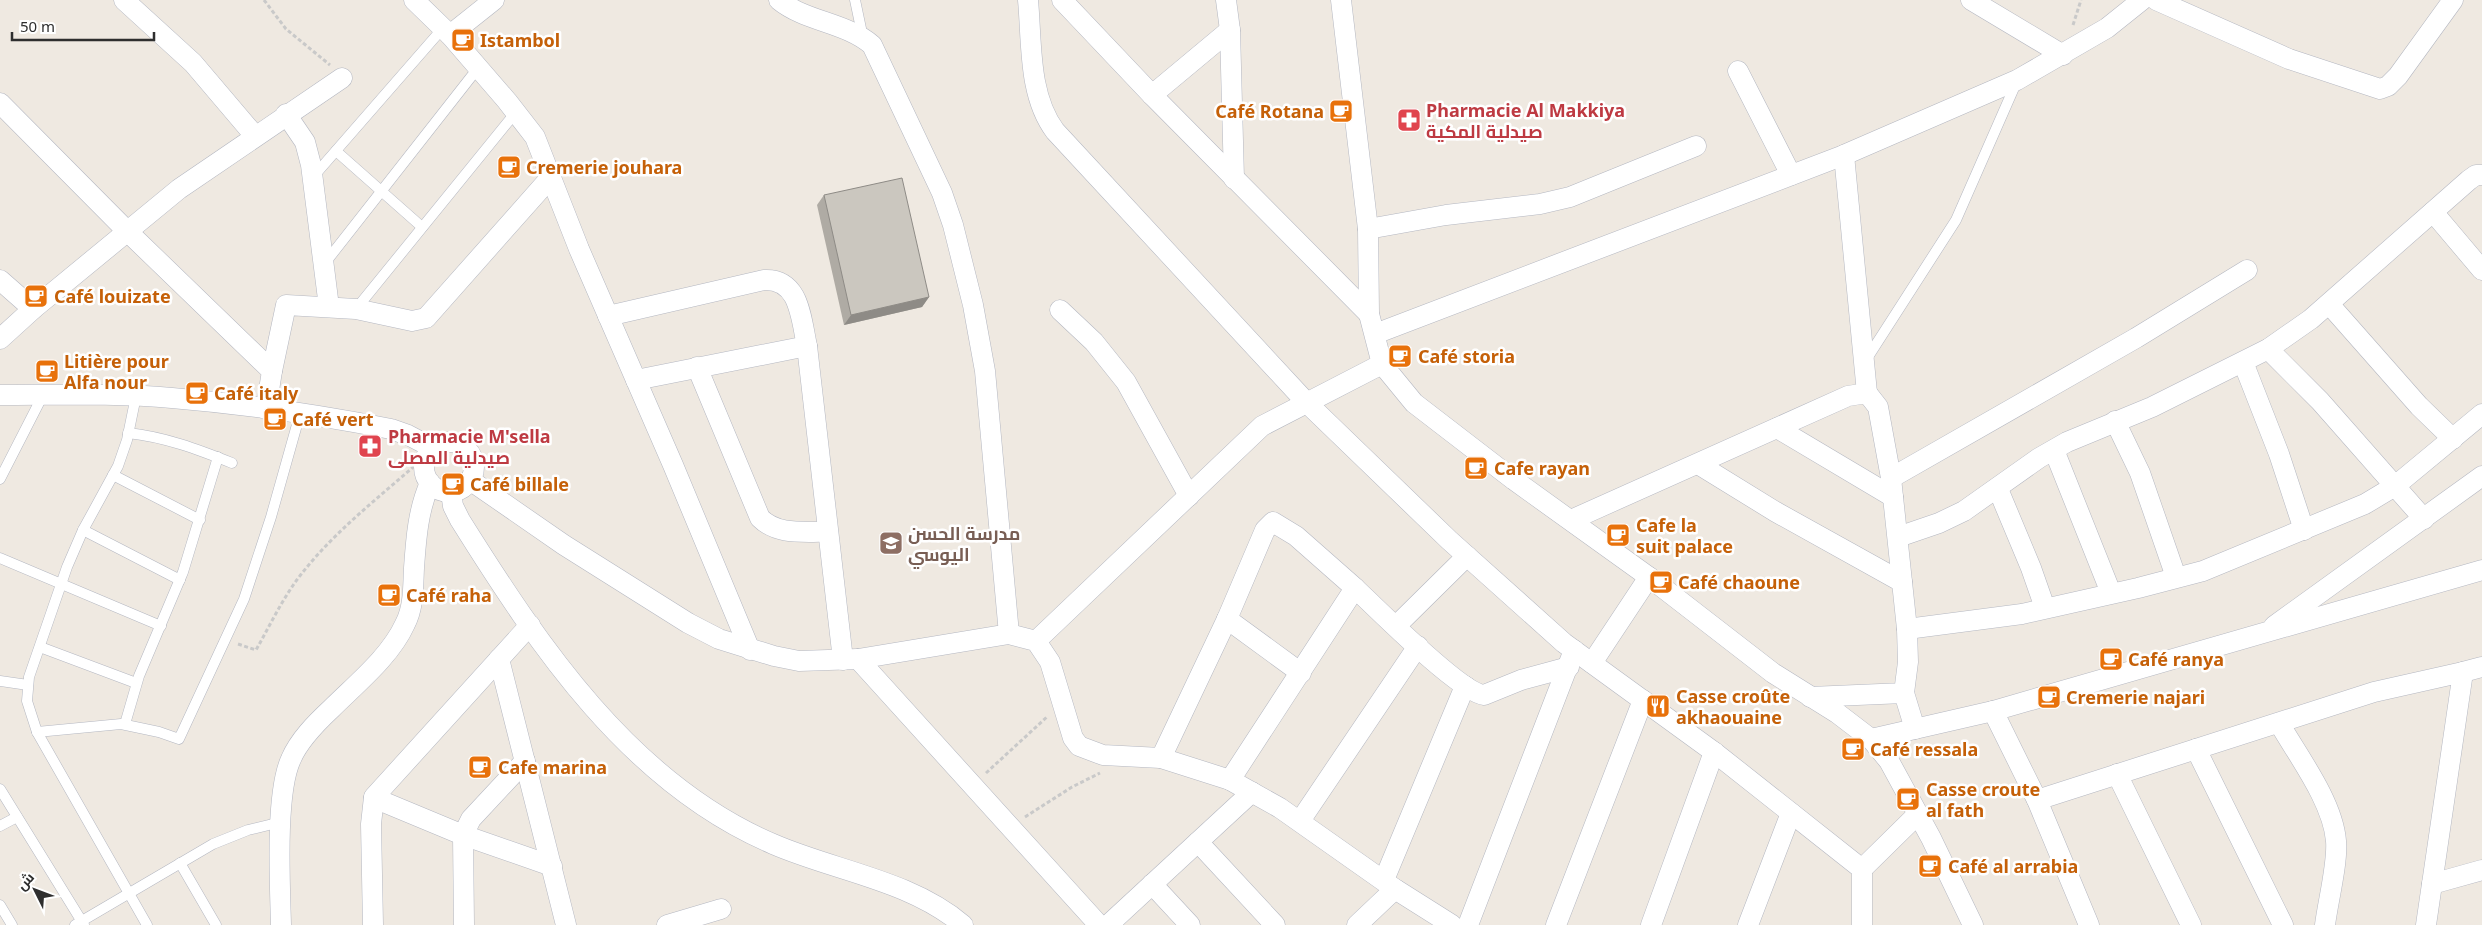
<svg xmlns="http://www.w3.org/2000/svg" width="2482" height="925" viewBox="0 0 2482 925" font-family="'Noto Sans',Cairo,sans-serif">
<rect width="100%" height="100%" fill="#efe9e1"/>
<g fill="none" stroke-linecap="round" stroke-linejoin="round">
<g stroke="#b4b7c1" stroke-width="11">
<g id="lane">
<path d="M855,0L863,38"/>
<path d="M336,151L422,227"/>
<path d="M313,177L443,28"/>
<path d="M325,263L478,68"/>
<path d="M356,309L516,112"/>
<path d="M1866,360L1956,220L2017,81"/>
<path d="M136,396L127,440L118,466L83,530L67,567L29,677L27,701L37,732L147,925"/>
<path d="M128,433C165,437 197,449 232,463"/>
<path d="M113,475L200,520"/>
<path d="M0,479L43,395"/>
<path d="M83,530L180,580"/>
<path d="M0,558L161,626"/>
<path d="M40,647L136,683"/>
<path d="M0,681L28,685"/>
<path d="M125,724L139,676L183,572L218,457"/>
<path d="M37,732L121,724L159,732L179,739L244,599L271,517L300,414"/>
<path d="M0,789L84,925"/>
<path d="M0,826L17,817"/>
<path d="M180,863L216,925"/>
<path d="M0,905L12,925"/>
<path d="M75,925L213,844L248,830L281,822"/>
</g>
</g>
<g stroke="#b4b7c1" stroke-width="21">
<g id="street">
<path d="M124,0L193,63L255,136"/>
<path d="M414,0L450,35L507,101L535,137L579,249L673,465L750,650"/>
<path d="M779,0C806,22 845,22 872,45L942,193L953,225L973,305L985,371L1009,634"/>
<path d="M1028,0C1032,42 1028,95 1055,131L1306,402L1449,540L1564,643L1714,752L1862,869V925"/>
<path d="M1062,0L1152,95L1369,314"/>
<path d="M1226,0L1230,30L1234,179"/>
<path d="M1341,0L1368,229L1369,314L1382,364L1414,403L1514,480L1649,577L1773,673L1837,713L1871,739L1889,761L1931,838L1973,925"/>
<path d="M1971,0L2063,55"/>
<path d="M2156,0L2289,59L2380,89L2388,86L2398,76L2453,0"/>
<path d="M450,35L494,0"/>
<path d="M1738,71L1791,175"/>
<path d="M1152,95L1230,30"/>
<path d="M0,103L127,231L272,371L266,409"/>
<path d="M286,114L305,142L311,165L329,307"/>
<path d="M1844,155L1867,393"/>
<path d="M2433,212L2482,270"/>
<path d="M1368,229L1446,215L1540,204L1570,197L1696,146"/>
<path d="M0,280L33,309"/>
<path d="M2329,304L2419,406L2453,439"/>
<path d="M1060,310L1094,342L1126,382L1189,496"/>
<path d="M608,316L764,280C800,278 801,319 807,346L843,660"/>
<path d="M1375,334L1844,155L2017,80L2107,28L2142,0"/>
<path d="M0,339L33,309L179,189L342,78"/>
<path d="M2268,349L2320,401L2424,519"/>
<path d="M2243,362L2279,454L2304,530"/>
<path d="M697,367L760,518C778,536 805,531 828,532"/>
<path d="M272,371L286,305L356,309L412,321L426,318L551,177"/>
<path d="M636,380L807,346"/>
<path d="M0,395C57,395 115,393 172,398C245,404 319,415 391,429L408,435L433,448"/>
<path d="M2115,421L2140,473L2176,577"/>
<path d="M1777,428L1893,497"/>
<circle cx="449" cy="467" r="25"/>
<path d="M2054,450L2111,593"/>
<path d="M1698,464L1776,512L1902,582"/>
<path d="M1891,478L2136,338L2247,270"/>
<path d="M470,480L564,545L688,623L719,639L774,656L799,661L858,659L1009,634L1036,641L1050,662L1073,738L1079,746L1103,755L1161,758L1230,780L1280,808L1395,889L1452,925"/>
<path d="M1998,489L2031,568L2045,608"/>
<path d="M451,492L453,506L460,520C539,646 630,783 773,844C835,871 910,880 963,925"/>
<path d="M1571,520L1848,396L1867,393L1878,407L1891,478L1907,629L1908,662L1904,693L1810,697"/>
<path d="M1898,537L1939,523L1964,511L2039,458L2067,442L2152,407L2268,349L2311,319L2469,180L2476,175H2482"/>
<path d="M1355,588C1376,608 1461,693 1484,695L1521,680L1569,667"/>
<path d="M1227,619L1301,673"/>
<path d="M1396,626L1467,556"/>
<path d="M2274,626L2482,476"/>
<path d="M1907,629L2022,614L2138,588L2203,571L2365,504L2395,486L2482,414"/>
<path d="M1036,641L1262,426L1382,364"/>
<path d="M499,659L566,925"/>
<path d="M858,659L1099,925"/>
<path d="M1592,663L1649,577"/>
<path d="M2463,672L2482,667"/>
<path d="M1904,693L1915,729"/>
<path d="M1993,711L2037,800L2089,925"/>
<path d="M2279,723C2298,756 2333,802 2336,841C2338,863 2328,901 2325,925"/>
<path d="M1871,739L1993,711L2482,570"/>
<path d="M2196,749L2283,925"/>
<path d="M1161,758L1227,619L1265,530L1273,522L1296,536L1355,588L1230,780"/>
<path d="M2117,774L2191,925"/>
<path d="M374,798L463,835L552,866"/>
<path d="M2037,800L2374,692L2463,672L2426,925"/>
<path d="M1300,821L1418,646"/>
<path d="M1198,842L1275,925"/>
<path d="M1862,869L1918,814"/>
<path d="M1384,880L1465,686"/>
<path d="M1152,884L1190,925"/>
<path d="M2432,884L2482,870"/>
<path d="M281,925C280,885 275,793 291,759C299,740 316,723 331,709C356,684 390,657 405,624C414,607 413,587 414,568C416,539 418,510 430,483"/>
<path d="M373,925L371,824L374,797L530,625"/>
<path d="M464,925L463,835L471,819L525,761"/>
<path d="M667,925L721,909"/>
<path d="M1108,925L1252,792"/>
<path d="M1357,925L1395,889"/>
<path d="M1468,925L1574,650"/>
<path d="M1556,925L1643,700"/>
<path d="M1651,925L1714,752"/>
<path d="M1748,925L1791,813"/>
</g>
</g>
<g stroke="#c9c9c9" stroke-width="3" stroke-dasharray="4 2.5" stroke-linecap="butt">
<path d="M264,0L286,29L330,65"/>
<path d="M2073,25L2081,0"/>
<path d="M238,644L256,650C269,627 281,602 296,581C330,535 377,499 419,462"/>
<path d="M986,773L1048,716"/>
<path d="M1025,817L1072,787L1100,773"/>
</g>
<use href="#lane" stroke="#fff" stroke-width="10"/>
<use href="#street" stroke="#fff" stroke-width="20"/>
</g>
<path fill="#afaba4" d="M824,195L929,297L922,307L844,325L817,205Z"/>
<path fill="#8e8b86" d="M929,297L922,307L844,325L851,315Z"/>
<path fill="#cbc7bf" stroke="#8e8b86" d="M902,178L929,297L851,315L824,195Z"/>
<defs>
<g id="cafe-square" transform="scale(1.25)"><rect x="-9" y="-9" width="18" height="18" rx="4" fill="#e8710a" stroke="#fff"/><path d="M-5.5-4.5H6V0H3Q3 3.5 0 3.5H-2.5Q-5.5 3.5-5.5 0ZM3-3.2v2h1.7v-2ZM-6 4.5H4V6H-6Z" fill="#fff"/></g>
<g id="pharmacy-square" transform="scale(1.25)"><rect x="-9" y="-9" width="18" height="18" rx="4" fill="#e0444e" stroke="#fff"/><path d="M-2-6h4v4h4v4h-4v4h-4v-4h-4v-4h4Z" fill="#fff"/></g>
<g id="school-square" transform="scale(1.25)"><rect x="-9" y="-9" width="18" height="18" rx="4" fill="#8d6e63" stroke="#fff"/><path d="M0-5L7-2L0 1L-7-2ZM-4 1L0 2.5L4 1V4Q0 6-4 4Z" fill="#fff"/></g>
<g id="restaurant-square" transform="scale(1.25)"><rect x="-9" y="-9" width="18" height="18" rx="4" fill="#e8710a" stroke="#fff"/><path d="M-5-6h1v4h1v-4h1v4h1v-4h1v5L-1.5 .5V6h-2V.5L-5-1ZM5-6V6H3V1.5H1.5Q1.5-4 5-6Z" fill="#fff"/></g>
</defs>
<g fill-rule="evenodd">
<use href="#cafe-square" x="463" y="40"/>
<use href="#cafe-square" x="1341" y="111"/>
<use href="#pharmacy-square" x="1409" y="120"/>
<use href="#cafe-square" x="509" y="167"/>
<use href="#cafe-square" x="36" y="296"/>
<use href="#cafe-square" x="1400" y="356"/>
<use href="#cafe-square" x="47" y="371"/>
<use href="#cafe-square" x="197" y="393"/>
<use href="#cafe-square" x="275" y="419"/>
<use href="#pharmacy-square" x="370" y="446"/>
<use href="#cafe-square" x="1476" y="468"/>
<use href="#cafe-square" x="453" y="484"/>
<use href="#cafe-square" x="1618" y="535"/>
<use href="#school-square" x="891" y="543"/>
<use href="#cafe-square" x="1661" y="582"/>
<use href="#cafe-square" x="389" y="595"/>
<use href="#cafe-square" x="2111" y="659"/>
<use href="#cafe-square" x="2049" y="697"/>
<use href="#restaurant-square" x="1658" y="706"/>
<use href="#cafe-square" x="1853" y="749"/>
<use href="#cafe-square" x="480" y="767"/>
<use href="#cafe-square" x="1908" y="799"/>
<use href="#cafe-square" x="1930" y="866"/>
</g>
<g text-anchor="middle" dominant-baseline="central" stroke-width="5" stroke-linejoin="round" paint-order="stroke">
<g font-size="18" font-weight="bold" fill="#c56008" stroke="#fff" text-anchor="start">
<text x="480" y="40">Istambol</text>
<text x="1324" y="111" text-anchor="end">Café Rotana</text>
<text x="526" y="167">Cremerie jouhara</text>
<text x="54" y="296">Café louizate</text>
<text x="1418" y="356">Café storia</text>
<text x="64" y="361">Litière pour<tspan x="64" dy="21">Alfa nour</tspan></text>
<text x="214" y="393">Café italy</text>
<text x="292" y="419">Café vert</text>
<text x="1494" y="468">Cafe rayan</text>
<text x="470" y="484">Café billale</text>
<text x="1636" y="525">Cafe la<tspan x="1636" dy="21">suit palace</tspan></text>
<text x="1678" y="582">Café chaoune</text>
<text x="406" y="595">Café raha</text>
<text x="2128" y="659">Café ranya</text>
<text x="1676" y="696">Casse croûte<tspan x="1676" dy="21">akhaouaine</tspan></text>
<text x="2066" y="697">Cremerie najari</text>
<text x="1870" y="749">Café ressala</text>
<text x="498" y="767">Cafe marina</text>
<text x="1926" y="789">Casse croute<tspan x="1926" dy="21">al fath</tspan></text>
<text x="1948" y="866">Café al arrabia</text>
</g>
<g font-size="18" font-weight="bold" fill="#be3a42" stroke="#fff" text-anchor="start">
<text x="1426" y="110">Pharmacie Al Makkiya<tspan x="1426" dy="21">صيدلية المكية</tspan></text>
<text x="388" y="436">Pharmacie M'sella<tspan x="388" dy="21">صيدلية المصلى</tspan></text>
</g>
<g font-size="18" font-weight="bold" fill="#785e54" stroke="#fff" text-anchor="start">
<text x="908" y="533">مدرسة الحسن<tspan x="908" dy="21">اليوسي</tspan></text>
</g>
</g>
<g transform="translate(35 890) rotate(312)" stroke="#ffffff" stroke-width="4" paint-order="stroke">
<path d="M0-4L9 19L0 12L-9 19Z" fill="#2e2e2e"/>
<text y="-8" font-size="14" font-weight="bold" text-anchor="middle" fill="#2e2e2e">ش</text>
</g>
<path d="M12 32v8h142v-8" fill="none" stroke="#2e2e2e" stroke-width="2.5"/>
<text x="20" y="32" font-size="15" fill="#2e2e2e" stroke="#ffffff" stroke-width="4" paint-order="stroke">50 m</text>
</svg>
